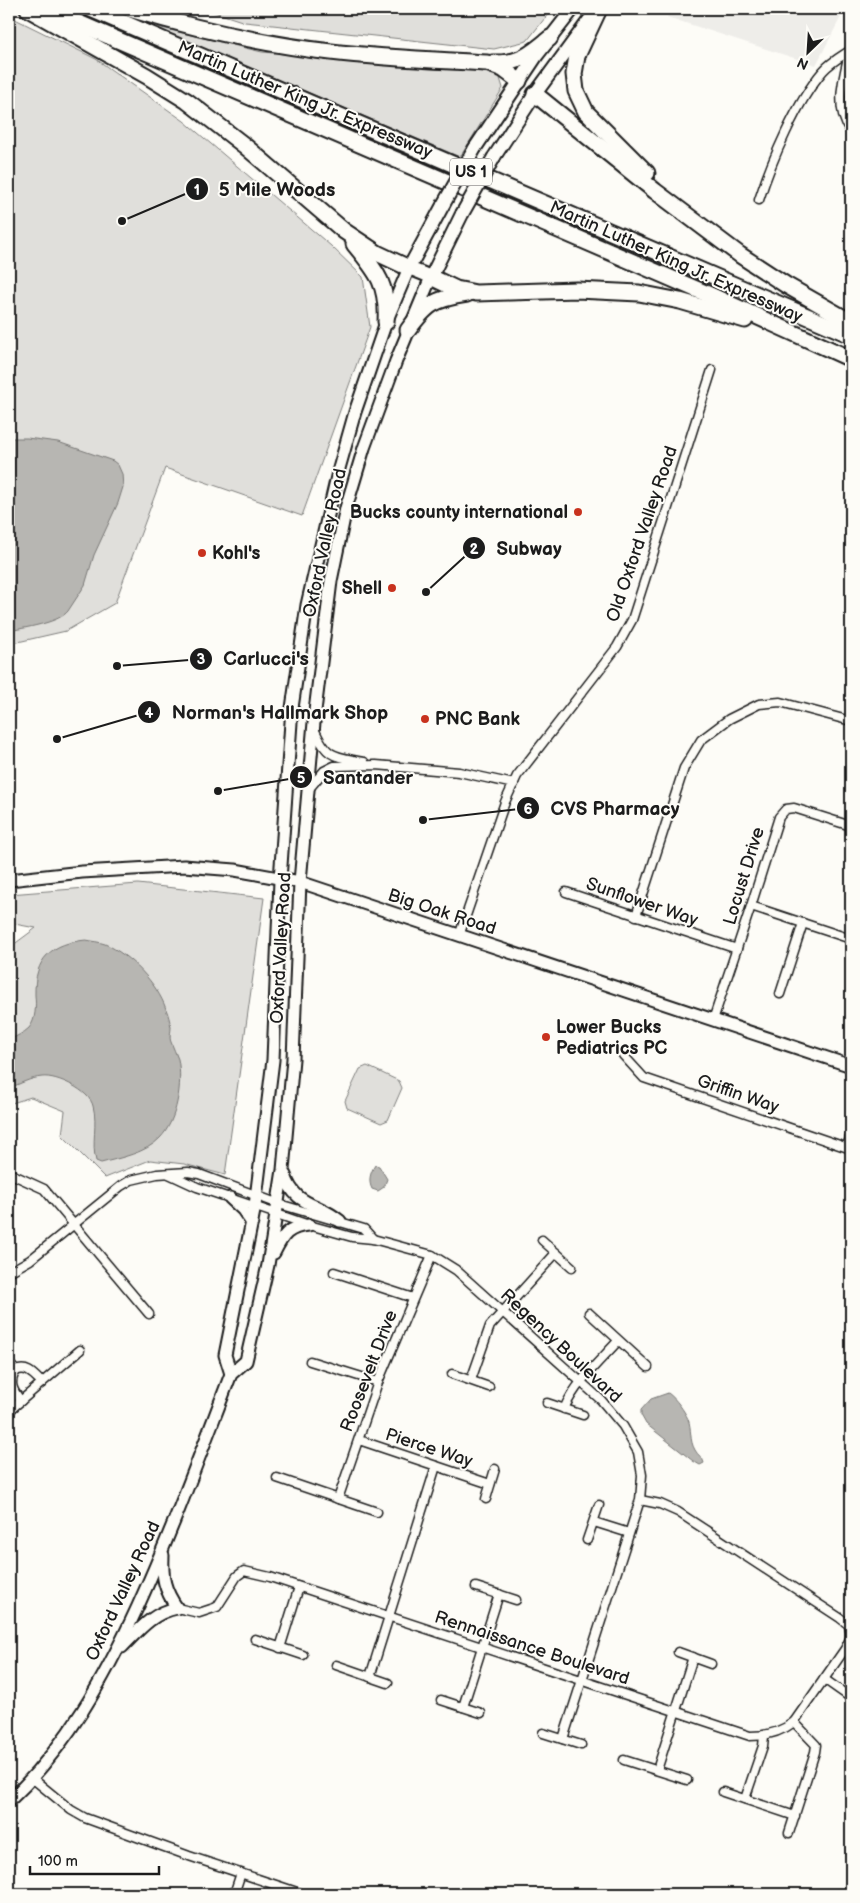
<svg xmlns="http://www.w3.org/2000/svg" width="860" height="1903" viewBox="0 0 860 1903" font-family="'Balsamiq Sans',sans-serif">
<rect width="100%" height="100%" fill="#fdfcf7"/>
<filter id="ink" filterUnits="userSpaceOnUse"><feTurbulence type="fractalNoise" baseFrequency=".02" numOctaves="2"/><feDisplacementMap in="SourceGraphic" scale="10" xChannelSelector="R" yChannelSelector="G"/><feConvolveMatrix kernelMatrix="1 2 1 2 8 2 1 2 1" color-interpolation-filters="sRGB"/></filter>
<g filter="url(#ink)">
<path fill="#eeede9" d="M675,9H845L816,65L667,17Z"/>
<g fill="#e0dfdb" stroke="#7e7e7c">
<path d="M205,9H552L527,41L494,49L245,22Z"/>
<path d="M9,16L96,59L184,121L331,246L363,277L370,327L302,516L165,468L115,603L66,631L9,644Z"/>
<path d="M149,25L262,52L475,70L499,75L503,88L460,157Z"/>
<path d="M138,884L264,898L225,1175L184,1164L150,1160L105,1178L62,1135L65,1111L31,1097L9,1104V948L36,928L9,923V894Z"/>
<path d="M367,1066L399,1081L402,1088L388,1120L381,1123L347,1108L345,1101L360,1069Z"/>
</g>
<g fill="#b7b6b2" stroke="#797876">
<path d="M9,438H27L58,442L113,461L118,465L122,474L123,487L118,503L94,555L85,585L68,611C59,623 23,628 9,631Z"/>
<path d="M86,940C92,941 99,942 105,944C130,955 157,983 166,1009C168,1014 170,1021 171,1027C171,1032 169,1037 171,1042C173,1048 176,1053 178,1059C183,1083 177,1121 160,1138C146,1153 120,1158 101,1163L96,1161C91,1143 98,1124 93,1106C90,1091 57,1075 42,1077C30,1078 20,1084 9,1088V1040C15,1037 24,1033 29,1028C36,1020 36,1005 35,995C34,958 52,943 86,940Z"/>
<path d="M375,1165L379,1166L387,1179L384,1187L378,1191L372,1189C368,1181 370,1173 375,1165Z"/>
<path d="M668,1393C676,1399 684,1410 688,1419C692,1429 689,1440 695,1450C698,1456 703,1457 704,1463L700,1465L693,1461L646,1424L641,1415V1410L651,1399Z"/>
</g>
<g fill="none" stroke-linecap="round" stroke-linejoin="round">
<g stroke="#1c1c1c" stroke-width="11">
<g id="street">
<path d="M851,88L848,58C842,83 835,110 851,132"/>
<path d="M759,200C771,162 797,101 823,71C831,62 842,56 851,50"/>
<path d="M315,731C328,759 335,756 364,762"/>
<path d="M308,790L324,771L334,766L376,765L459,772L514,784"/>
<path d="M566,892L737,949"/>
<path d="M751,906L851,939"/>
<path d="M636,916L684,768L701,740L729,719L759,704L780,702L851,721"/>
<path d="M459,936L505,802L517,776L617,647L632,620L712,370"/>
<path d="M780,994L803,923"/>
<path d="M713,1020L751,906L779,817L786,809L794,808L851,826"/>
<path d="M623,1055L644,1078L851,1149"/>
<path d="M847,1147L851,1134"/>
<path d="M9,1173L44,1189L149,1314"/>
<path d="M169,1174L197,1187L309,1225L352,1237L373,1239L432,1255L456,1270L601,1400L623,1426L638,1452L642,1475L640,1500L563,1739"/>
<path d="M542,1240L572,1267"/>
<path d="M9,1272L30,1260L121,1186L131,1180L157,1174L188,1172L199,1174L279,1204L364,1229L373,1239"/>
<path d="M334,1272L413,1298"/>
<path d="M589,1313L648,1367"/>
<path d="M310,1361L378,1382"/>
<path d="M9,1363L16,1371"/>
<path d="M452,1374L489,1387"/>
<path d="M471,1380L490,1326L556,1253"/>
<path d="M21,1401C13,1391 8,1383 16,1371C27,1366 34,1375 42,1383"/>
<path d="M547,1403L583,1415"/>
<path d="M564,1409C576,1382 599,1362 618,1341"/>
<path d="M9,1411L80,1350"/>
<path d="M359,1440L490,1484"/>
<path d="M277,1478L377,1512"/>
<path d="M338,1499L378,1382L432,1255"/>
<path d="M486,1499L495,1469"/>
<path d="M640,1500L660,1504L678,1512L840,1618L849,1625L851,1634"/>
<path d="M594,1522L629,1533"/>
<path d="M587,1540L599,1505"/>
<path d="M476,1587L516,1600"/>
<path d="M177,1608L199,1613L217,1607L237,1576L244,1571L270,1577L750,1736C767,1736 781,1732 794,1722L845,1649L851,1637"/>
<path d="M255,1639L303,1655"/>
<path d="M280,1648L299,1587"/>
<path d="M678,1652L711,1664"/>
<path d="M336,1665L388,1683"/>
<path d="M370,1677L436,1466"/>
<path d="M824,1679L851,1698"/>
<path d="M441,1700L481,1713"/>
<path d="M463,1707L499,1594"/>
<path d="M543,1733L581,1745"/>
<path d="M624,1760L687,1780"/>
<path d="M657,1770L693,1657"/>
<path d="M32,1778L71,1810L85,1818L189,1856L303,1894"/>
<path d="M723,1792L795,1816"/>
<path d="M745,1799L763,1746L764,1736"/>
<path d="M789,1833L815,1752L816,1745L794,1722"/>
<path d="M234,1894L241,1873"/>
</g>
</g>
<g stroke="#1c1c1c" stroke-width="15">
<g id="secondary">
<path d="M9,880L82,872L184,866L235,870L300,882L851,1066"/>
<path d="M285,1175C295,1207 318,1202 340,1221"/>
<path d="M230,1198L243,1210L252,1223"/>
<path d="M274,1253C283,1235 288,1227 309,1225"/>
<path d="M231,1374L225,1355L255,1206L273,1060L280,880L292,708L307,605L338,472L355,412L386,322L409,268"/>
<path d="M122,1647C140,1629 152,1613 177,1608C164,1589 162,1578 163,1555"/>
<path d="M9,1801C67,1747 105,1678 138,1606C172,1531 201,1452 231,1374L246,1361L268,1265L283,1170L293,1059L300,882L315,711L331,581L346,508L364,448L396,361L431,277"/>
</g>
</g>
<g stroke="#1c1c1c" stroke-width="16">
<g id="primary">
<path d="M475,148L537,55L573,9"/>
<path d="M494,157L535,94L590,19"/>
<path d="M443,205L409,268L431,277L462,214"/>
</g>
</g>
<g stroke="#1c1c1c" stroke-width="19">
<g id="highway">
<path d="M28,9L147,76L187,101L245,146L344,231L377,253L409,268"/>
<path d="M46,9L712,296L851,359"/>
<path d="M91,9L851,335"/>
<path d="M130,9C196,29 263,44 331,52C383,58 435,60 487,63L503,69L519,81"/>
<path d="M599,9L577,56L574,74L576,91L586,112L647,173"/>
<path d="M492,63C519,64 530,55 550,38"/>
<path d="M535,94L655,191L740,255L786,285L851,322"/>
<path d="M354,244C377,272 388,284 386,322"/>
<path d="M431,277L456,289L476,293L577,290L639,293L680,301L745,320"/>
<path d="M408,330C427,304 434,299 467,294"/>
</g>
</g>
<use href="#street" stroke="#fdfcf7" stroke-width="8"/>
<use href="#secondary" stroke="#fdfcf7" stroke-width="11"/>
<use href="#primary" stroke="#fdfcf7" stroke-width="12"/>
<use href="#highway" stroke="#fdfcf7" stroke-width="15"/>
<g stroke="#1c1c1c" stroke-width="16" stroke-linecap="butt">
<g id="primary-bridge">
<path d="M443,205L475,148"/>
<path d="M462,214L494,157"/>
</g>
</g>
<use href="#primary-bridge" stroke="#fdfcf7" stroke-width="12"/>
</g>
</g>
<g fill="#c8321e" stroke="#fdfcf7" stroke-width="2">
<circle cx="578" cy="512" r="5"/>
<circle cx="202" cy="553" r="5"/>
<circle cx="392" cy="588" r="5"/>
<circle cx="425" cy="719" r="5"/>
<circle cx="546" cy="1037" r="5"/>
</g>
<g text-anchor="middle" dominant-baseline="central" stroke-width="4" stroke-linejoin="round" paint-order="stroke">
<rect fill="#fdfcf7" stroke="#605f5e" stroke-width="1" x="450" y="158.5" width="42" height="27" rx="4"/>
<g font-size="16" font-weight="bold" fill="#1c1c1c">
<text x="471" y="172">US 1</text>
</g>
<g font-size="18" fill="#1c1c1c" stroke="#fdfcf7">
<text transform="translate(305 100) rotate(23)">Martin Luther King Jr. Expressway</text>
<text transform="translate(676 262) rotate(24)">Martin Luther King Jr. Expressway</text>
<text transform="translate(642 534) rotate(-71)">Old Oxford Valley Road</text>
<text transform="translate(325 543) rotate(-78)">Oxford Valley Road</text>
<text transform="translate(744 876) rotate(-73)">Locust Drive</text>
<text transform="translate(642 902) rotate(19)">Sunflower Way</text>
<text transform="translate(442 912) rotate(18)">Big Oak Road</text>
<text transform="translate(281 948) rotate(-87)">Oxford Valley Road</text>
<text transform="translate(738 1094) rotate(19)">Griffin Way</text>
<text transform="translate(561 1346) rotate(43)">Regency Boulevard</text>
<text transform="translate(369 1371) rotate(-69)">Roosevelt Drive</text>
<text transform="translate(429 1448) rotate(18)">Pierce Way</text>
<text transform="translate(123 1591) rotate(-65)">Oxford Valley Road</text>
<text transform="translate(532 1648) rotate(18)">Rennaissance Boulevard</text>
</g>
<g font-size="18" font-weight="bold" fill="#1c1c1c" stroke="#fdfcf7" text-anchor="start">
<text x="568" y="512" text-anchor="end">Bucks county international</text>
<text x="212" y="553">Kohl's</text>
<text x="382" y="588" text-anchor="end">Shell</text>
<text x="435" y="719">PNC Bank</text>
<text x="556" y="1027">Lower Bucks<tspan x="556" dy="21">Pediatrics PC</tspan></text>
</g>
</g>
<path fill="none" stroke="#1c1c1c" stroke-width="2" d="M122 221L197 189M426 592L474 548M117 666L201 659M57 739L149 712M218 791L301 777M423 820L528 808"/>
<g fill="#1c1c1c" stroke="#fdfcf7" stroke-width="2">
<circle cx="122" cy="221" r="5"/>
<circle cx="426" cy="592" r="5"/>
<circle cx="117" cy="666" r="5"/>
<circle cx="57" cy="739" r="5"/>
<circle cx="218" cy="791" r="5"/>
<circle cx="423" cy="820" r="5"/>
<circle cx="197" cy="189" r="12"/>
<circle cx="474" cy="548" r="12"/>
<circle cx="201" cy="659" r="12"/>
<circle cx="149" cy="712" r="12"/>
<circle cx="301" cy="777" r="12"/>
<circle cx="528" cy="808" r="12"/>
</g>
<g font-size="15" text-anchor="middle" font-weight="bold" fill="#fff">
<text x="197" y="195">1</text>
<text x="474" y="554">2</text>
<text x="201" y="664">3</text>
<text x="149" y="718">4</text>
<text x="301" y="783">5</text>
<text x="528" y="814">6</text>
</g>
<g font-size="19" text-anchor="middle" font-weight="bold" fill="#1c1c1c" stroke="#fdfcf7" stroke-width="4" stroke-linejoin="round" paint-order="stroke">
<text x="277" y="196">5 Mile Woods</text>
<text x="529" y="555">Subway</text>
<text x="266" y="665">Carlucci's</text>
<text x="280" y="719">Norman's Hallmark Shop</text>
<text x="368" y="784">Santander</text>
<text x="615" y="815">CVS Pharmacy</text>
</g>
<rect width="860" height="1903" fill="none" stroke="#fdfcf7" stroke-width="30"/>
<rect x="15" y="15" width="830" height="1873" fill="none" stroke="#1c1c1c" stroke-width="2" filter="url(#ink)"/>
<g transform="translate(808 52) rotate(205)" stroke="#fdfcf7" stroke-width="4" paint-order="stroke">
<path d="M0-4L9 19L0 12L-9 19Z" fill="#1c1c1c"/>
<text y="-8" font-size="14" font-weight="bold" text-anchor="middle" fill="#1c1c1c">N</text>
</g>
<path d="M30 1866v8h129v-8" fill="none" stroke="#1c1c1c" stroke-width="2.5"/>
<text x="38" y="1866" font-size="15" fill="#1c1c1c" stroke="#fdfcf7" stroke-width="4" paint-order="stroke">100 m</text>
</svg>
